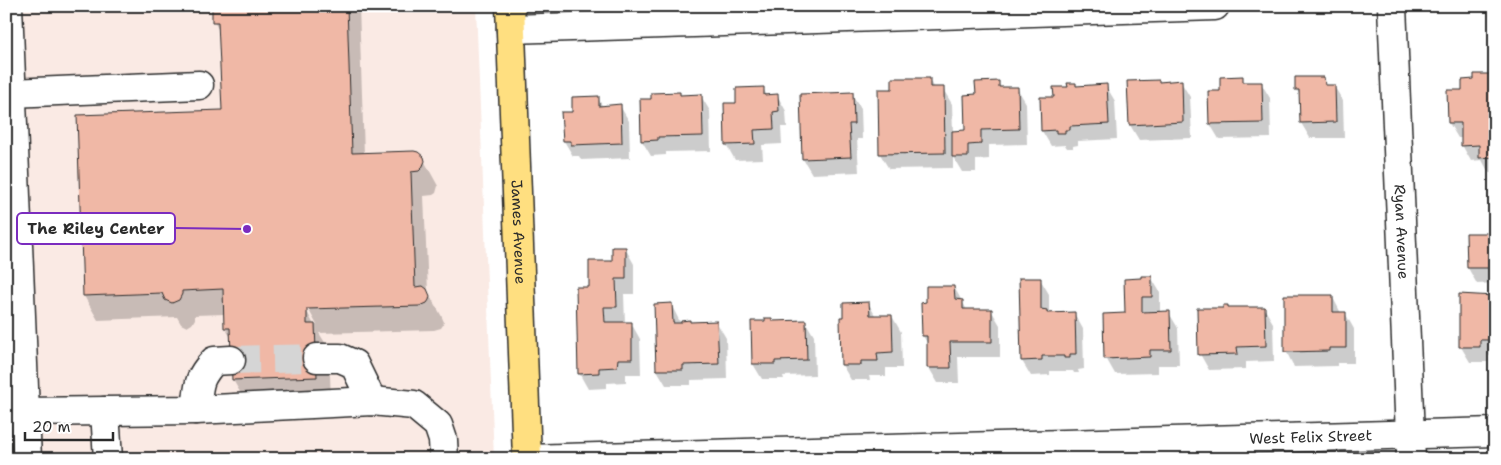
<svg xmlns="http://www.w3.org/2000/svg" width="1501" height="465" viewBox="0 0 1501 465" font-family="'Shantell Sans',sans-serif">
<rect width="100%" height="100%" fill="#fff"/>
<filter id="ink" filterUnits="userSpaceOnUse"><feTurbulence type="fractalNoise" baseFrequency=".02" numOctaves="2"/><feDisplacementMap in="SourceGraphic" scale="10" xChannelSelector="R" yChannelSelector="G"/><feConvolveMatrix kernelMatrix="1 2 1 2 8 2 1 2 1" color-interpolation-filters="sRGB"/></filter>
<g filter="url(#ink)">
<path fill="#faeae4" d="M6,6H476L494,459H6Z"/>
<g fill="#0003" fill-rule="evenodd">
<path d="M215,6H359L364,154L421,155L438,186L436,193L433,195L424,196L428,292L441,315L444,322L443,325L441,328L434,330L319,333L329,349L331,401L247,404L233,380L232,339L225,328V314L195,315V319L192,324L187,327L181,324L177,317L98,320L84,296L223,111L220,33L214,21ZM305,303L317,325H314L303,304Z"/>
<path d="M1495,75V173H1489L1482,160L1471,161L1462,145V138H1458L1449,123L1448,91H1463L1476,81Z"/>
<path d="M1242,78L1246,83H1261L1270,98L1271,138L1219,139L1210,124L1222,92Z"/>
<path d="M1324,78L1328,86H1334L1343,101L1344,138H1310L1301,123L1300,96L1297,90Z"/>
<path d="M929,79L934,89H943L952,104L953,132L966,131L977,96L998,82L1001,88H1017L1026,103L1027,144L989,145V159L976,160V172H962L953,157V168L889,169L880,154L893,90Z"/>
<path d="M1181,82L1190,97L1192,138L1139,140L1130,125L1159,83Z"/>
<path d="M1076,84L1077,87L1106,86L1115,101L1117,139L1078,141V145L1073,146V148H1067L1065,145L1051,146L1042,131L1055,98Z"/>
<path d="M763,88L767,96L777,95L786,111L787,127H781L782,144L762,145L763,159L735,160L726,144L738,104Z"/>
<path d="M679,93L681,96H701L710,111L711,151L666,152V155L651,156L642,141L652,100Z"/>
<path d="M852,94L861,109L862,139H857L859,172L812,174L803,159Z"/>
<path d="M598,98L603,107L620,106L629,121L630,158L581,160L579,156H573L564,141Z"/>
<path d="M1467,234H1495V283L1477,284L1468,268Z"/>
<path d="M625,248L634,264V294H624L625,323H631L640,339L641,374H626V382L607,383V388L588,389L579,373L591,288Z"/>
<path d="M1151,277L1160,292V313H1169L1178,328L1179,365H1158V373L1115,374L1106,358L1126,315Z"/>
<path d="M1040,279L1049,294V314L1074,313L1083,329L1084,369L1078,370L1079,373H1074L1073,371H1050V375L1031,376L1022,361Z"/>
<path d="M954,287L967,310H991L1000,325V357H958L959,383H938L929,368L928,344L923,336Z"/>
<path d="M1460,295L1495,297V355H1488V362H1470L1461,347Z"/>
<path d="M1332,296L1341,313H1345L1354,329V363H1337V366L1294,367L1286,351Z"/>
<path d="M671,304L680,322H689L690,323H717L726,338L727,379L691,380V385H666L657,370L655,305Z"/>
<path d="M869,304L876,317L892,316L901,332L902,368H886V376H869L870,380H851L842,365Z"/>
<path d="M1228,306L1229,309L1264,308L1273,323L1274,361L1246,362V369L1209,370L1200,354L1224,309Z"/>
<path d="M771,319L773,322L805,321L814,336L815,375L783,376L784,379H762L753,364L767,322Z"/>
</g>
<g fill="#f0b8a6" stroke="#2b2b2b">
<path d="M214,6H347L352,153L414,151L418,152L424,157L425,161L422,168L419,171L411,172L415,287L423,286L427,289L430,296L429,300L427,303L420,306L307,309V324H315L317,377L232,380L230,328H224L223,289L182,291V294L179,300L172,303L165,300L162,293L83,296L77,115L222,110L218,22H212V8Z"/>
<path d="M1474,74H1495V157L1479,158V145L1461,146V123H1448L1447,90H1462V80L1474,79Z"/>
<path d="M1243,76V82H1262L1263,123L1209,124L1208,91H1220V77Z"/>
<path d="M1295,77H1324L1325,85H1335L1336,122L1300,123L1299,90H1295Z"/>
<path d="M892,78H930V87H944L945,153L879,154L878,89H892Z"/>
<path d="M1159,80V82L1182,80L1183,122L1129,125L1127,81Z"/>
<path d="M999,81V87H1018L1019,129L981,130V144L968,145V157H952V131L965,130L964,95L976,94L975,82Z"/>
<path d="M1067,83H1076V86L1107,84L1109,124L1070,126V130H1065V133H1056V130L1041,131L1040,97H1054L1053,87H1068Z"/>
<path d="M764,87V95L778,94L779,111L773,112L774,129L754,130L755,144L725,145L724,103H736V88Z"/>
<path d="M680,92V95L702,94L703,136L658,137V140L641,141L640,99H651V93Z"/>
<path d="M853,92L854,124H849L851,157L802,159L800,94Z"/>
<path d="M599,96V106L621,104L622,143L571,145V141H563L561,112H572V97Z"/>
<path d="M1466,233H1495V271L1489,272V268H1467Z"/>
<path d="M612,247H626V279H616L617,307H604L605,322H632V359H618L617,367L599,368V373L578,374L576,287H589V261H612Z"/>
<path d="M1141,276H1152V297H1142V312L1170,311L1171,350H1150V357L1104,359L1103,314L1125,313L1124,279L1141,278Z"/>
<path d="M1019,278H1041V309L1047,310V313L1075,312L1076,354H1070V358H1064V356H1042V360L1021,361Z"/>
<path d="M926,286H954L955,299L963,300V309H992V342H950L951,368H927V336H922L921,303L926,302Z"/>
<path d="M1459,294L1495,296V340H1480V347H1459Z"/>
<path d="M1284,295H1333V312H1346V348H1329V351L1284,352Z"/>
<path d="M869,302L870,315H892L893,352L877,353L878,361H861V365H841L840,317H843V303Z"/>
<path d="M672,303L673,323H681V321L690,320V322L717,321L719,364L683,365V370H656L654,304Z"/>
<path d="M1223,305H1228V307H1265L1266,346L1237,347L1238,354L1198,355L1197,308H1223Z"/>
<path d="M765,318H772V321L806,320L807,360L775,361V364H752L751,321H765Z"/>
</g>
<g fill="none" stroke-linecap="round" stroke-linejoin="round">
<path stroke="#d5d5d5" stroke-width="28" stroke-dasharray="28 14" stroke-linecap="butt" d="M231,360L317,358"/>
<g stroke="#2b2b2b" stroke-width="31">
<g id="minor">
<path d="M8,6L27,459"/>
<path id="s1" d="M1392,6L1411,459"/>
<path d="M511,29L1215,6"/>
<path d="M11,93L199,85"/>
<path d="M317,358H340L354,364L372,401"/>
<path d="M196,410C199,386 197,379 214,361L231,360"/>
<path d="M105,411L196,410L372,401L414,405L438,425L443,440L444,459"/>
<path d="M25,412L105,411L108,459"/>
<path id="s2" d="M527,459L1495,432"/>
</g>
</g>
<g stroke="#2b2b2b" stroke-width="31">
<g id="major">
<path id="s3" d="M510,6L527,459"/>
</g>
</g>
<use href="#minor" stroke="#fff" stroke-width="28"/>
<use href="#major" stroke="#ffdf80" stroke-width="28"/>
</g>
</g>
<g text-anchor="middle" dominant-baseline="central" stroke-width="4.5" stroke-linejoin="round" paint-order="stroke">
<g font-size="15" fill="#2b2b2b" stroke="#fff">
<text stroke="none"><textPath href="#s1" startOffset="226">Ryan Avenue</textPath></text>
<text stroke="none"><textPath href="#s3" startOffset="226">James Avenue</textPath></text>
<text stroke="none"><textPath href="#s2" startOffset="784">West Felix Street</textPath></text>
</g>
</g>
<path fill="none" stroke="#7b2cbf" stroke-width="2" d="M247 229L175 228"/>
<circle fill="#7b2cbf" stroke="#fff" stroke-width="2" cx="247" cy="229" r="5"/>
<rect fill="#fff" stroke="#7b2cbf" stroke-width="2" x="17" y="213" width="158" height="31" rx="5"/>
<g font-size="16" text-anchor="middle" font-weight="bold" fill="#2b2b2b">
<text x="96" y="234">The Riley Center</text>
</g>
<rect width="1501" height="465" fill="none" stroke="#fff" stroke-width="25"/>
<rect x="12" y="12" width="1476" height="440" fill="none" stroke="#2b2b2b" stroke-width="2" filter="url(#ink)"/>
<path d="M25 432v8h88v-8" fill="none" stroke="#2b2b2b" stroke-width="2.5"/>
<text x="32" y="432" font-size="15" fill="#2b2b2b" stroke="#ffffff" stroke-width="4" paint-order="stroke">20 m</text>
</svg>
